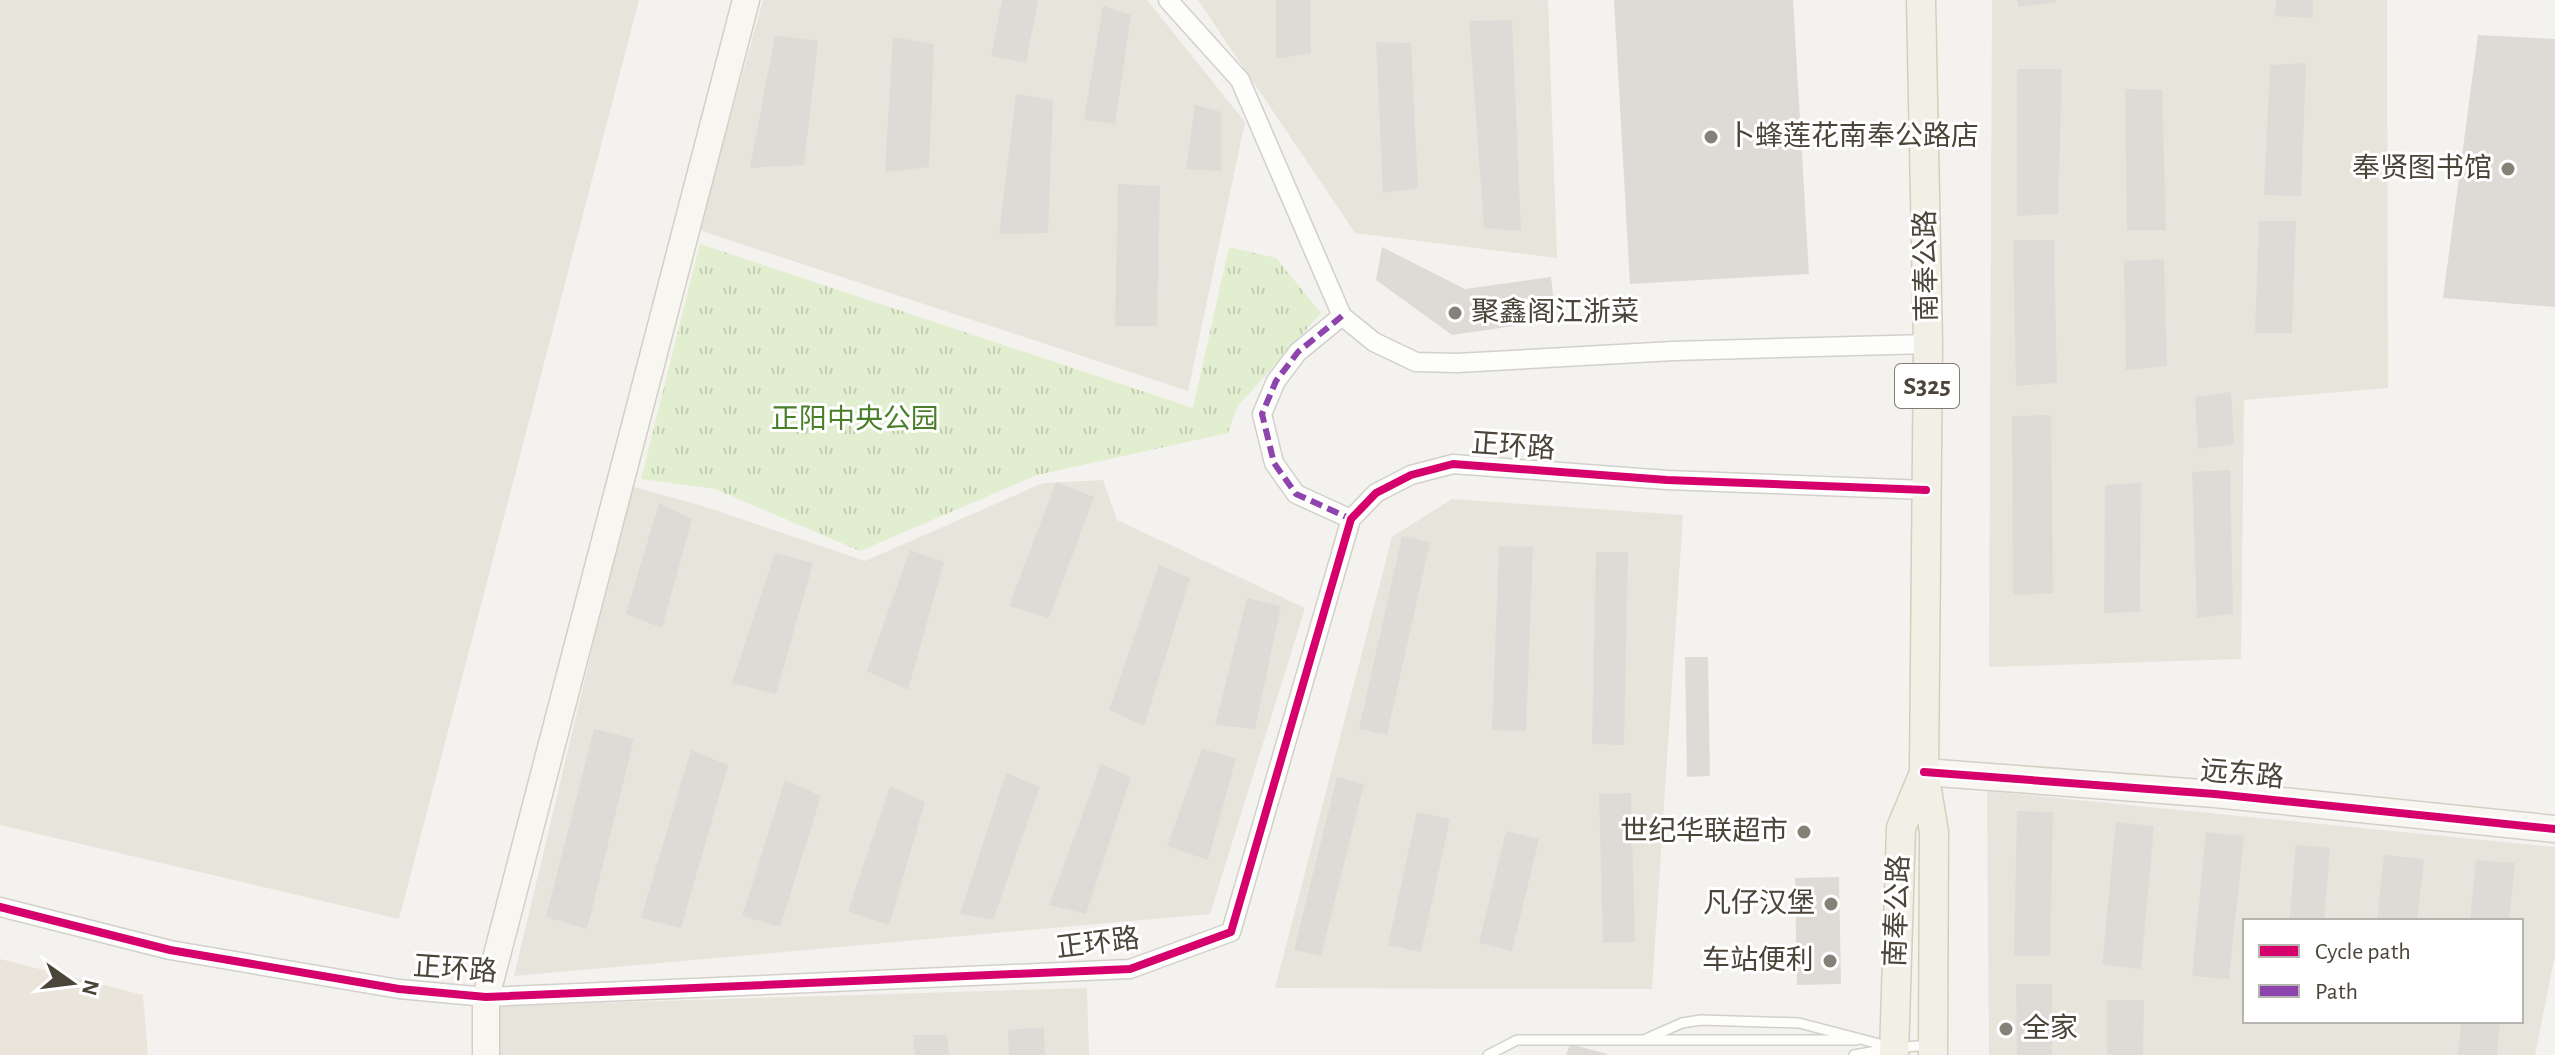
<svg xmlns="http://www.w3.org/2000/svg" width="2555" height="1055" viewBox="0 0 2555 1055" font-family="'Alegreya Sans','Noto Sans SC',sans-serif">
<defs>
<pattern id="park-tufts" width="24" height="20" patternUnits="userSpaceOnUse" patternTransform="scale(2)"><rect width="24" height="20" fill="#e1eecf"/><path d="M3 7l-1-3M5 7V3M7 7l1-3M15 17l-1-3M17 17v-4M19 17l1-3" fill="none" stroke="#c3cdb2"/></pattern>
</defs>
<rect width="100%" height="100%" fill="#f4f2ee"/>
<g fill="#e7e4dc" fill-rule="evenodd">
<path d="M0,0H639L399,919L0,825Z"/>
<path d="M763,0H1147L1245,122L1188,391L699,230Z"/>
<path d="M1198,0H1548L1557,258L1355,233Z"/>
<path d="M1992,0H2387L2388,388L2244,400L2241,659L1989,667Z"/>
<path d="M1103,480L1117,520L1305,608L1210,914L514,976L631,486L706,507L865,561L1043,483Z"/>
<path d="M1452,499L1683,515L1652,989L1275,988L1392,537Z"/>
<path d="M1987,791L2555,847V955L2535,1055H1989ZM2245,921H2521V1021H2245Z"/>
<path d="M1087,988L1089,1055H496V1006Z"/>
</g>
<path fill="#eae5da" d="M0,959L143,995L148,1055H0Z"/>
<path fill="url(#park-tufts)" d="M700,244L1193,408L1229,247L1276,258L1321,313L1237,407L1228,433L1037,475L860,551L715,489L641,479Z"/>
<g fill="#dedbd6">
<path d="M1002,0H1038L1026,63L991,56Z"/>
<path d="M1276,0H1310L1311,53L1276,59Z"/>
<path d="M1614,0H1793L1809,274L1630,284Z"/>
<path d="M2017,0H2056V2L2018,7Z"/>
<path d="M2276,0H2313V18L2275,16Z"/>
<path d="M1103,6L1131,15L1115,124L1084,120Z"/>
<path d="M1512,20L1521,231L1484,228L1469,21Z"/>
<path d="M775,35L818,41L804,165L750,168Z"/>
<path d="M2478,35L2555,39V307L2443,298Z"/>
<path d="M893,37L934,44L929,167L885,172Z"/>
<path d="M1376,42L1411,43L1418,188L1383,193Z"/>
<path d="M2306,63L2301,196L2264,195L2270,65Z"/>
<path d="M2017,69H2062L2058,214L2017,216Z"/>
<path d="M2125,89L2162,90L2166,230H2127Z"/>
<path d="M1016,94L1053,100L1048,233L999,234Z"/>
<path d="M1195,105L1221,112V171L1186,169Z"/>
<path d="M1118,184L1160,186L1157,326H1115Z"/>
<path d="M2259,221H2296L2292,333H2255Z"/>
<path d="M2013,240H2054L2057,383L2016,386Z"/>
<path d="M1382,247L1465,289L1551,277L1556,320L1452,335L1376,280Z"/>
<path d="M2164,259L2167,366L2126,370L2124,261Z"/>
<path d="M2231,392L2234,444L2198,449L2195,397Z"/>
<path d="M2051,415L2053,593L2013,595L2012,416Z"/>
<path d="M2230,470L2233,614L2197,618L2192,472Z"/>
<path d="M1056,482L1094,497L1049,618L1009,606Z"/>
<path d="M2141,483L2140,612L2104,613L2105,485Z"/>
<path d="M659,503L692,519L662,628L626,614Z"/>
<path d="M1402,536L1430,542L1387,735L1359,729Z"/>
<path d="M1499,546L1533,547L1526,731L1492,730Z"/>
<path d="M910,550L944,562L908,690L867,671Z"/>
<path d="M1596,552H1628L1624,745L1592,744Z"/>
<path d="M775,553L813,563L776,694L732,683Z"/>
<path d="M1159,565L1190,578L1144,726L1109,710Z"/>
<path d="M1247,598L1281,606L1255,729L1215,725Z"/>
<path d="M1685,657H1708L1710,776L1687,777Z"/>
<path d="M594,729L634,739L587,929L546,917Z"/>
<path d="M1202,749L1236,758L1208,860L1167,846Z"/>
<path d="M691,750L728,765L681,928L641,918Z"/>
<path d="M1101,764L1131,777L1086,914L1049,905Z"/>
<path d="M1006,773L1040,787L993,920L960,914Z"/>
<path d="M1337,777L1364,784L1321,956L1294,950Z"/>
<path d="M785,780L821,796L780,927L742,916Z"/>
<path d="M890,786L925,802L889,925L848,911Z"/>
<path d="M1631,793L1635,942L1603,943L1599,794Z"/>
<path d="M2017,811L2053,812L2050,956H2014Z"/>
<path d="M1417,812L1450,819L1421,952L1388,945Z"/>
<path d="M2116,822L2154,826L2141,969L2102,965Z"/>
<path d="M1506,831L1539,839L1512,951L1479,943Z"/>
<path d="M2206,832L2244,836L2229,979L2192,976Z"/>
<path d="M2296,845L2330,848L2324,921H2289Z"/>
<path d="M2384,855L2424,859L2417,921H2377Z"/>
<path d="M2476,860L2515,863L2509,921H2470Z"/>
<path d="M1839,877L1841,984L1797,985L1795,878Z"/>
<path d="M2016,984H2052V1055H2017Z"/>
<path d="M2107,1000H2144L2143,1055H2107Z"/>
<path d="M2461,1021H2500L2497,1055H2458Z"/>
<path d="M1044,1027L1045,1055H1009L1008,1030Z"/>
<path d="M913,1035H947L949,1055H915Z"/>
<path d="M1570,1044L1607,1054L1606,1055H1566Z"/>
</g>
<g fill="none" stroke-linecap="round" stroke-linejoin="round">
<g stroke="#d2d0cb" stroke-width="12">
<g id="lane">
<path d="M1648,1038L1682,1023L1701,1020L1799,1023L1891,1047"/>
<path d="M1488,1055L1517,1040H1856"/>
<path d="M1854,1055L1894,1048L1930,1045"/>
</g>
</g>
<g stroke="#d2d0cb" stroke-width="21">
<g id="street">
<path d="M1168,0L1240,80L1342,316L1374,342L1416,362L1457,363L1673,351L1928,344"/>
<path d="M1342,316L1298,352L1276,381L1262,414L1274,463L1296,494L1351,519"/>
<path d="M0,907L170,950L399,989L486,997L1130,969L1231,932L1351,519L1376,493L1411,475L1453,464L1667,480L1926,490"/>
</g>
</g>
<g stroke="#d3cfc5" stroke-width="29">
<g id="secondary">
<path d="M1924,772L2215,794L2555,829"/>
<path d="M486,1055V997L746,0"/>
</g>
</g>
<g stroke="#d6cebb" stroke-width="31">
<g id="primary">
<path d="M1921,0L1928,344L1924,772L1934,832L1933,1055"/>
<path d="M1894,1055L1901,828L1924,773"/>
</g>
</g>
<use href="#lane" stroke="#fdfdfc" stroke-width="9"/>
<use href="#street" stroke="#fdfdfc" stroke-width="18"/>
<use href="#secondary" stroke="#f7f6f1" stroke-width="26"/>
<use href="#primary" stroke="#f2efe6" stroke-width="28"/>
<path stroke="#8e44ad" stroke-width="6" stroke-dasharray="12 6" stroke-linecap="butt" d="M1342,316L1298,352L1276,381L1262,414L1274,463L1296,494L1351,519"/>
<g stroke="#fff" stroke-width="13">
<g id="cycleway">
<path d="M1924,772L2215,794L2555,829"/>
<path d="M0,907L170,950L399,989L486,997L1130,969L1231,932L1351,519L1376,493L1411,475L1453,464L1667,480L1926,490"/>
</g>
</g>
<use href="#cycleway" stroke="#d6006c" stroke-width="8"/>
</g>
<g fill="#868178" stroke="#fff" stroke-width="3">
<circle cx="1711" cy="137" r="8"/>
<circle cx="2508" cy="169" r="8"/>
<circle cx="1455" cy="313" r="8"/>
<circle cx="1804" cy="832" r="8"/>
<circle cx="1831" cy="904" r="8"/>
<circle cx="1830" cy="961" r="8"/>
<circle cx="2006" cy="1029" r="8"/>
</g>
<g text-anchor="middle" dominant-baseline="central" stroke-width="6" stroke-linejoin="round" paint-order="stroke">
<rect fill="#fff" stroke="#817c74" stroke-width="2" x="1895" y="364" width="64" height="44" rx="6"/>
<g font-size="26" font-weight="bold" fill="#4b4439">
<text x="1927" y="386">S325</text>
</g>
<g font-size="28" fill="#4b4439" stroke="#fff" text-anchor="end">
<text x="1727" y="137" text-anchor="start">卜蜂莲花南奉公路店</text>
<text x="2492" y="169">奉贤图书馆</text>
<text x="1471" y="313" text-anchor="start">聚鑫阁江浙菜</text>
<text x="1788" y="832">世纪华联超市</text>
<text x="1815" y="904">凡仔汉堡</text>
<text x="1814" y="961">车站便利</text>
<text x="2022" y="1029" text-anchor="start">全家</text>
</g>
<g font-size="28" fill="#4b4439" stroke="#fff">
<text transform="translate(1927 266) rotate(-91)">南奉公路</text>
<text transform="translate(1513 447) rotate(4)">正环路</text>
<text transform="translate(2242 775) rotate(5)">远东路</text>
<text transform="translate(1898 911) rotate(-88)">南奉公路</text>
<text transform="translate(1098 944) rotate(-7)">正环路</text>
<text transform="translate(455 970) rotate(4)">正环路</text>
</g>
<g font-size="28" fill="#4a7f2a" stroke="#fff">
<text x="855" y="420">正阳中央公园</text>
</g>
</g>
<rect x="2243" y="919" width="280" height="104" fill="#ffffff" stroke="#b7b4b0" stroke-width="2"/>
<rect x="2259" y="945" width="40" height="12" fill="#d6006c" stroke="#b7b4b0" stroke-width="2"/>
<text x="2315" y="959" font-size="24" fill="#4b4439">Cycle path</text>
<rect x="2259" y="985" width="40" height="12" fill="#8e44ad" stroke="#b7b4b0" stroke-width="2"/>
<text x="2315" y="999" font-size="24" fill="#4b4439">Path</text>
<g transform="translate(72 983) rotate(104)" stroke="#ffffff" stroke-width="6" paint-order="stroke">
<path d="M0-6L14 30L0 20L-14 30Z" fill="#4b4439"/>
<text y="-12" font-size="22" font-weight="bold" text-anchor="middle" fill="#4b4439">N</text>
</g>
</svg>
